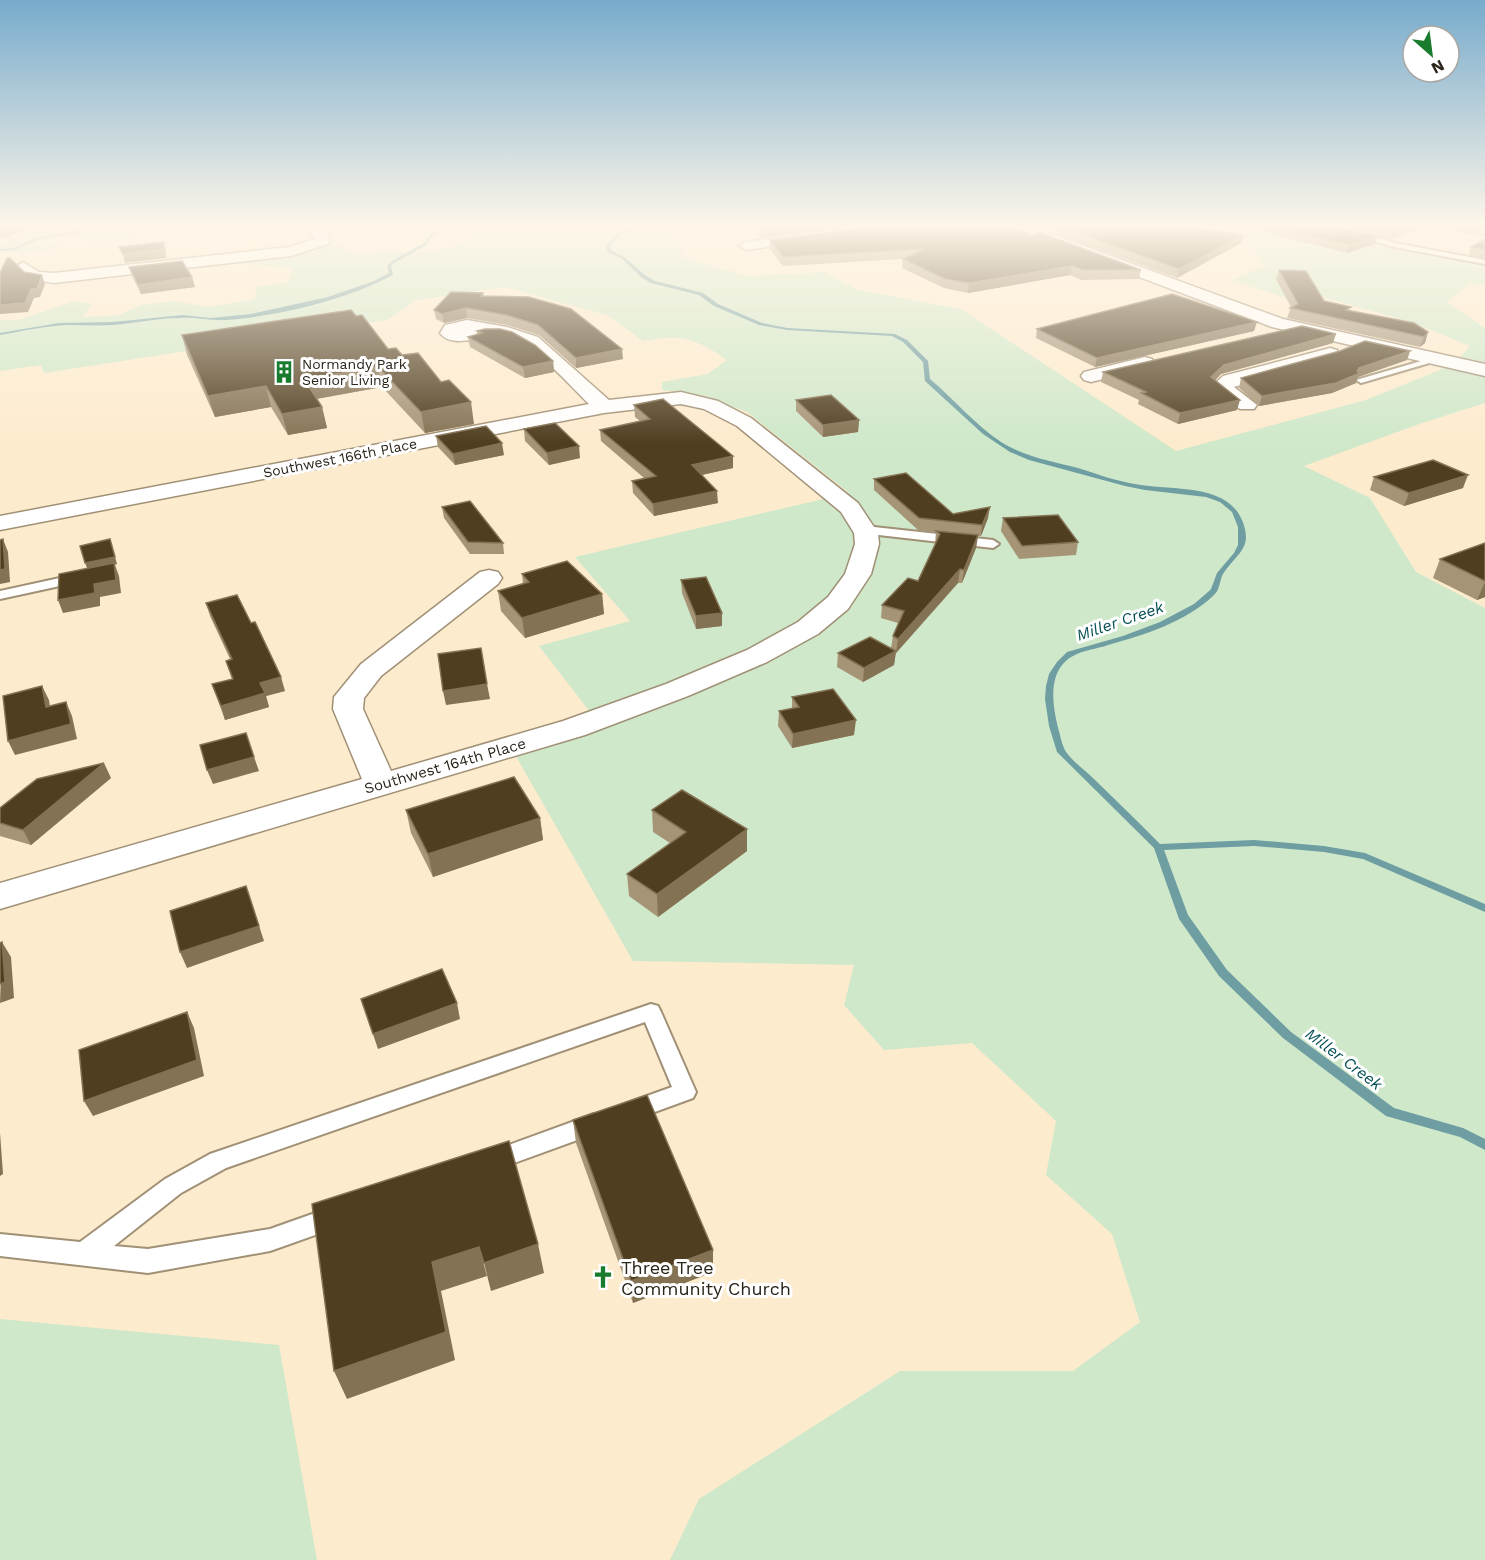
<svg xmlns="http://www.w3.org/2000/svg" width="1485" height="1560" viewBox="0 0 1485 1560" font-family="'Work Sans',sans-serif">
<rect width="100%" height="100%" fill="#fdebce"/>
<g fill="#cfe8ca">
<path d="M51,225H154L157,233L99,243L68,235L52,238L49,243L63,245L48,251L0,253V243Z"/>
<path d="M392,225H733L674,234L684,258L749,276L825,272L858,290L961,309L1176,451L1366,400L1447,367L1485,375V403L1422,423L1304,466L1370,498L1416,572L1485,608V1560H670L699,1499L900,1371H1073L1140,1322L1112,1234L1046,1175L1056,1121L972,1043L884,1050L844,1005L854,965L633,961L514,753L600,725L539,646L630,621L575,557L849,493L747,412L702,395L662,390V382L708,374L727,360C694,337 681,334 643,341L609,316L505,287L417,300L387,320L44,373L41,365L0,371V320H19L74,301L92,304L83,317L119,315L141,305L175,301L208,307L255,299L256,287L288,282L293,268L221,262L328,242L361,255L392,250L412,253L454,247L477,236L475,232L403,237L406,229Z"/>
<path d="M1165,225H1259L1485,265V286L1469,284L1447,302L1485,328V365L1458,359L1470,346L1414,323L1323,297L1285,298L1232,280L1265,266L1246,240Z"/>
<path d="M0,1319L279,1345L317,1560H0Z"/>
</g>
<g fill="none" stroke-linecap="round" stroke-linejoin="round">
<g fill="#6e9ea2" fill-rule="evenodd">
<path d="M86,225H90L85,230L77,233L37,240L15,250L0,251V249L14,248L36,238L75,231L83,228Z"/>
<path d="M450,225H454L433,235L427,245L394,263L391,266L393,275C346,300 279,316 226,320C210,321 196,317 181,318C158,318 136,323 113,325C98,326 83,325 68,325C45,326 22,331 0,335V333L59,323L113,322L183,315L210,318L251,314L328,297L374,281L389,273L387,266L392,261L424,243L431,233Z"/>
<path d="M637,225H641L620,235L609,247L612,251L623,256L645,275L655,281L703,293L718,304L762,323L787,328L895,334L907,340L928,361L930,379C954,399 975,425 1001,442C1025,457 1052,461 1078,468C1097,474 1116,481 1135,484C1168,491 1226,482 1242,520C1253,547 1239,552 1225,571C1219,578 1221,589 1214,595C1186,622 1144,635 1108,645C1097,649 1083,650 1073,656C1045,671 1053,710 1060,735C1061,740 1063,747 1066,752C1073,762 1086,771 1095,780C1117,801 1139,823 1160,844L1254,840L1324,846L1365,853L1485,904V912L1363,859L1324,852L1254,846L1164,850L1188,915L1227,970L1291,1032L1394,1108L1463,1128L1485,1139V1150L1460,1137L1386,1116L1283,1038L1219,976L1179,919L1154,848L1057,752L1049,726L1045,699L1046,686L1049,674L1057,662L1067,652L1123,636L1160,622L1194,604L1208,592L1211,589L1217,573L1234,553L1238,545V527L1232,512L1220,502L1206,497L1145,490L1125,486L1029,460L1010,452L983,434L925,381L923,362L903,342L892,336L787,330L759,325L714,306L699,295L651,283L641,277L621,258L609,253L605,247L618,233Z"/>
</g>
<g stroke="#a09075" stroke-width="4">
<g id="lane">
<path d="M1354,231L1395,243L1485,260V264L1394,247L1351,235Z"/>
<path d="M1435,357L1443,359L1361,383L1356,380Z"/>
<path d="M865,526L993,540L999,544L993,548L861,533L859,530Z"/>
<path d="M78,574L85,578L83,581L0,599V591Z"/>
<path d="M651,1004L658,1006L661,1012L696,1092L693,1098L630,1121L622,1119L619,1112L622,1105L672,1087L645,1022L226,1168L181,1193L114,1246L148,1249L270,1229L335,1206L343,1209L347,1217L343,1225L335,1228L270,1251L148,1273L0,1256V1234L80,1242L165,1179L210,1154Z"/>
<path d="M594,1114L602,1117L605,1124L602,1131L492,1171L484,1168L481,1161L484,1154Z"/>
</g>
</g>
<g stroke="#a09075" stroke-width="3">
<g id="street">
<path d="M302,225H317L329,236L330,241L328,244L291,256L54,283L29,279L15,267L23,262L39,272L54,273L289,247L315,239Z"/>
<path d="M868,225H903L896,229L746,250L739,246L746,242Z"/>
<path d="M1007,225H1026L1283,319L1485,364V376L1272,327L1009,228Z"/>
<path d="M467,320L507,327L538,337L609,400L681,392L718,401L751,418L858,503L878,533L879,544L871,574L848,609L818,634L767,662L688,696L585,735L0,909V883L362,779L333,709L334,697L361,664L480,572L489,570L498,572L502,578L498,584L381,676L364,698L363,709L391,771L563,721L666,684L747,650L798,622L828,597L845,574L855,544L854,533L841,512L737,426L704,409L681,404L604,413L0,530V516L589,404C566,382 533,341 502,337C484,334 452,350 440,333L445,325Z"/>
<path d="M1330,348L1337,350L1339,354L1337,358L1234,387L1257,405L1254,409H1240L1211,387L1223,376Z"/>
<path d="M1145,357L1152,359L1154,363L1152,367L1091,382L1084,380L1081,376L1084,372Z"/>
</g>
</g>
<use href="#lane" fill="#fff" fill-rule="evenodd"/>
<use href="#street" fill="#fff" fill-rule="evenodd"/>
</g>
<g fill="#a69477">
<path d="M754,225H854L761,238L754,228Z"/>
<path d="M1055,225L1241,243L1177,278L1053,233Z"/>
<path d="M1261,225H1319L1377,237L1375,244L1347,253L1260,231Z"/>
<path d="M1323,225H1485V237L1430,227L1390,239L1346,227Z"/>
<path d="M1034,235L1141,270L1139,279L1081,280L1070,275L968,293L944,288L902,268L903,259L783,266L770,249V240Z"/>
<path d="M1485,239V259L1469,255L1471,247Z"/>
<path d="M129,267L192,277L195,287L141,294L132,276Z"/>
<path d="M1279,270L1324,301L1351,307L1349,310L1428,332L1425,343L1420,347L1287,318L1291,307L1276,279Z"/>
<path d="M483,293L484,296L623,359L576,368L539,335L507,325L467,318L444,323L436,319L434,310Z"/>
<path d="M356,316L388,349L402,355L474,424L425,433L382,387L317,399L322,407L327,428L288,435L271,407L215,417L187,355L182,335Z"/>
<path d="M1037,329L1254,331L1095,367L1036,338Z"/>
<path d="M477,331L553,361L554,372L525,378L470,347L468,337L477,335Z"/>
<path d="M1333,343L1221,374L1215,380L1237,410L1178,424L1138,404L1139,400L1101,382L1103,372Z"/>
<path d="M1410,351L1407,360L1358,377L1356,383L1332,393L1259,406L1239,388L1241,378Z"/>
<path d="M796,400L859,420L858,432L823,437L796,411Z"/>
<path d="M634,405L733,456V468L702,475L718,503L654,516L633,493L632,481L644,478L601,441L600,430L640,421L635,417Z"/>
<path d="M524,429L580,458L549,465L525,441Z"/>
<path d="M436,436L504,455L455,465L438,447Z"/>
<path d="M1374,477L1463,488L1404,506L1370,490Z"/>
<path d="M874,479L953,514L988,518L981,536H978L976,548L962,583H958L896,653V652L894,665L863,682L837,667L838,653L891,648L893,636L898,623L881,618L882,605L918,581L935,544L936,532L918,530L874,490Z"/>
<path d="M442,507L503,543L504,554H470L444,518Z"/>
<path d="M1003,518L1078,542L1076,555L1019,559L1001,531Z"/>
<path d="M1485,543V597L1477,600L1433,578L1440,559Z"/>
<path d="M522,574L602,594L604,614L525,638L501,611L498,591L523,584Z"/>
<path d="M681,580L722,613V626L696,629L682,593Z"/>
<path d="M206,603L285,691L266,696L269,707L225,720L212,684L232,679L226,661L230,659L210,616Z"/>
<path d="M792,697L854,735L792,748L778,726L779,711L792,709Z"/>
<path d="M111,778L31,845L0,836V823Z"/>
<path d="M406,810L540,818L543,840L433,877L411,833Z"/>
<path d="M652,810L747,851L658,917L629,896L627,874L670,843L653,832Z"/>
<path d="M573,1120L713,1272L633,1303L576,1143Z"/>
</g>
<g fill="#847254">
<path d="M12,225H39L1,239L0,235V229Z"/>
<path d="M792,225H854L761,238V229Z"/>
<path d="M1416,225H1430V227L1390,239L1392,232Z"/>
<path d="M1244,235L1241,243L1177,278L1179,269Z"/>
<path d="M1377,237L1375,244L1347,253L1349,245Z"/>
<path d="M164,242L166,251V258L125,263L123,254Z"/>
<path d="M1072,266L1070,275L968,293L969,283Z"/>
<path d="M42,275L45,284L40,297L34,298L28,312L0,314V298L31,289Z"/>
<path d="M192,277L195,287L141,294L138,285Z"/>
<path d="M466,308L467,318L444,323L442,314Z"/>
<path d="M1257,322L1254,331L1095,367L1097,358Z"/>
<path d="M1428,332L1425,343L1420,347L1424,337Z"/>
<path d="M1336,334L1333,343L1221,374L1209,387L1211,377L1224,365Z"/>
<path d="M622,349L623,359L576,368V358Z"/>
<path d="M1410,351L1407,360L1358,377L1356,383L1332,393L1259,406L1262,396L1359,368Z"/>
<path d="M553,361L554,372L525,378L523,367Z"/>
<path d="M378,367L382,387L309,400L304,379Z"/>
<path d="M266,386L271,407L215,417L208,396Z"/>
<path d="M1240,400L1237,410L1178,424L1180,413Z"/>
<path d="M471,402L474,424L425,433L421,412Z"/>
<path d="M322,407L327,428L288,435L282,414Z"/>
<path d="M859,420L858,432L823,437V425Z"/>
<path d="M502,443L504,455L455,465L453,454Z"/>
<path d="M579,446L580,458L549,465L547,453Z"/>
<path d="M733,456V468L692,477V465Z"/>
<path d="M1468,475L1463,488L1404,506L1409,493Z"/>
<path d="M717,491L718,503L654,516L653,504Z"/>
<path d="M990,507L988,518L981,536L982,525Z"/>
<path d="M978,535L976,548L962,583L964,570Z"/>
<path d="M3,539L8,552L10,582L0,584V570Z"/>
<path d="M110,539L117,564L115,565L119,576L121,593L100,597V606L63,613L58,600L88,570L85,563Z"/>
<path d="M960,569L958,583L896,653L898,639Z"/>
<path d="M1485,582V597L1477,600Z"/>
<path d="M602,594L604,614L525,638L522,618Z"/>
<path d="M722,613V626L696,629V616Z"/>
<path d="M896,651L894,665L863,682L864,668Z"/>
<path d="M281,677L285,691L266,696L269,707L225,720L221,706L260,683Z"/>
<path d="M487,684L490,699L446,705L443,691Z"/>
<path d="M42,686L49,700L52,721L46,707Z"/>
<path d="M66,702L72,716L77,739L15,755L8,741Z"/>
<path d="M856,720L854,735L792,748L793,734Z"/>
<path d="M254,757L259,771L213,784L207,770Z"/>
<path d="M104,763L111,778L31,845L23,830Z"/>
<path d="M540,818L543,840L433,877L428,854Z"/>
<path d="M747,829V851L658,917L657,894Z"/>
<path d="M246,886L264,941L187,968L180,952Z"/>
<path d="M2,942L11,957L14,998L0,1003Z"/>
<path d="M457,1003L460,1019L378,1049L373,1034Z"/>
<path d="M187,1012L194,1028L204,1076L93,1116L84,1101Z"/>
<path d="M0,1133L3,1174L0,1176Z"/>
<path d="M538,1244L544,1273L491,1291L484,1263Z"/>
<path d="M479,1247L487,1276L441,1291L455,1360L347,1399L334,1371L432,1262Z"/>
<path d="M713,1250V1272L633,1303L631,1281Z"/>
</g>
<g fill="#503e20" stroke="#847254" stroke-width="1.5">
<path d="M0,225H12L0,229Z"/>
<path d="M758,225H792L761,229Z"/>
<path d="M882,225H1007L1034,235L1039,232L1141,270H1083L1072,266L969,283L945,279L903,259L923,249L783,257L770,240Z"/>
<path d="M1055,225H1184L1244,235L1179,269Z"/>
<path d="M1265,225H1319L1346,228L1377,237L1349,245Z"/>
<path d="M1366,225H1416L1392,232Z"/>
<path d="M1460,225H1485V229Z"/>
<path d="M1485,239V250L1471,247Z"/>
<path d="M164,242V249L123,254L119,247Z"/>
<path d="M7,258H10L24,272L42,275L37,289H31L25,303L0,305V273Z"/>
<path d="M182,261L192,277L138,285L129,267Z"/>
<path d="M1279,270L1306,271L1324,301L1351,307L1346,310L1414,323L1428,332L1424,337L1290,308L1298,304Z"/>
<path d="M451,292L483,293L481,296L529,297L571,309L622,349L576,358L538,325L506,315L466,308L442,314L434,310Z"/>
<path d="M1172,294L1257,322L1097,358L1037,329Z"/>
<path d="M351,310L356,316L362,315L388,349L396,348L402,355L418,353L441,382L449,380L471,402L421,412L378,367L304,379L322,407L282,414L266,386L208,396L182,335Z"/>
<path d="M1302,326L1336,334L1224,365L1211,377L1240,400L1180,413L1141,393L1146,392L1103,372Z"/>
<path d="M485,329H500L512,332L535,345L553,361L523,367L468,337L482,333L477,331Z"/>
<path d="M1365,341L1410,351L1359,368L1357,371L1360,373L1336,383L1262,396L1241,378L1340,351Z"/>
<path d="M831,395L859,420L823,425L796,400Z"/>
<path d="M663,399L733,456L692,465L717,491L653,504L632,481L656,476L600,430L650,419L634,405Z"/>
<path d="M555,423L579,446L547,453L524,429Z"/>
<path d="M486,426L502,443L453,454L436,436Z"/>
<path d="M1433,460L1468,475L1409,493L1374,477Z"/>
<path d="M906,473L953,514L990,507L982,525L919,518L874,479Z"/>
<path d="M470,501L503,543L468,542L442,507Z"/>
<path d="M1058,515L1078,542L1022,546L1003,518Z"/>
<path d="M936,531L978,535L964,570L960,569L898,639L893,636L904,611L882,605L908,578L918,581L940,534Z"/>
<path d="M3,539L5,569L0,570V540Z"/>
<path d="M110,539L115,557L85,563L80,546Z"/>
<path d="M1485,543V581L1440,559Z"/>
<path d="M567,561L602,594L522,618L498,591L529,582L522,574Z"/>
<path d="M114,563L116,580L94,584L95,593L58,600L59,574Z"/>
<path d="M706,577L722,613L696,616L681,580Z"/>
<path d="M237,595L251,623L255,622L281,677L260,683L265,693L221,706L212,684L233,679L226,661L232,659L206,603Z"/>
<path d="M870,637L896,651L864,668L838,653Z"/>
<path d="M481,648L487,684L443,691L438,654Z"/>
<path d="M42,686L46,707L66,702L71,724L8,741L3,696Z"/>
<path d="M833,689L856,720L793,734L779,711L799,707L792,697Z"/>
<path d="M246,733L254,757L207,770L200,745Z"/>
<path d="M104,763L23,830L0,823V808L37,779Z"/>
<path d="M514,777L540,818L428,854L406,810Z"/>
<path d="M682,790L747,829L657,894L627,874L686,832L652,810Z"/>
<path d="M246,886L259,926L180,952L170,911Z"/>
<path d="M2,942L5,982L0,984V943Z"/>
<path d="M442,969L457,1003L373,1034L361,999Z"/>
<path d="M187,1012L197,1060L84,1101L79,1050Z"/>
<path d="M647,1095L713,1250L631,1281L573,1120Z"/>
<path d="M509,1141L538,1244L484,1263L479,1247L432,1262L446,1332L334,1371L312,1204Z"/>
</g>
<linearGradient id="sky" x2="0" y2="1"><stop stop-color="#77abcc"/><stop offset="0.51" stop-color="#fef6e9"/><stop offset="1" stop-color="#fef6e9" stop-opacity="0"/></linearGradient>
<rect width="1485" height="443" fill="url(#sky)"/>
<defs>
<g id="building-bare" transform="scale(1.8)"><path d="M-4-6H4V6H1V3H-1V6H-4ZM-2.5-4.3h1.7v1.8h-1.7ZM.8-4.3h1.7v1.8H.8ZM-2.5-1h1.7V.8h-1.7ZM.8-1h1.7V.8H.8Z" fill="#197b2d" stroke="#fff" stroke-width="2.5" paint-order="stroke"/></g>
<g id="church-bare" transform="scale(1.8)"><path d="M-1.2-6h2.4v3.5h3.3v2.4h-3.3V6h-2.4V-.1h-3.3v-2.4h3.3Z" fill="#197b2d" stroke="#fff" stroke-width="2.5" paint-order="stroke"/></g>
</defs>
<g fill-rule="evenodd">
<use href="#building-bare" x="284" y="372"/>
<use href="#church-bare" x="603" y="1277"/>
</g>
<g text-anchor="middle" dominant-baseline="central" stroke-width="6" stroke-linejoin="round" paint-order="stroke">
<g font-size="14" fill="#2a2419" stroke="#fff" text-anchor="start">
<text x="302" y="364">Normandy Park<tspan x="302" dy="16">Senior Living</tspan></text>
</g>
<g font-size="14" fill="#2a2419" stroke="#fff">
<text transform="translate(340 458) rotate(-11)">Southwest 166th Place</text>
</g>
<g font-size="15" fill="#2a2419" stroke="#fff">
<text transform="translate(445 766) rotate(-16)">Southwest 164th Place</text>
</g>
<g font-size="16" font-style="italic" fill="#065055" stroke="#fff">
<text transform="translate(1120 621) rotate(-19)">Miller Creek</text>
<text transform="translate(1344 1059) rotate(37)">Miller Creek</text>
</g>
<g font-size="18" fill="#2a2419" stroke="#fff" text-anchor="start">
<text x="621" y="1267">Three Tree<tspan x="621" dy="21">Community Church</tspan></text>
</g>
</g>
<g transform="translate(1431 54) rotate(152)"><circle r="28" fill="#ffffff" stroke="#aaa7a3" stroke-width="1.5"/>
<path d="M0-4.5L10 22L0 15L-10 22Z" fill="#197b2d"/>
<text y="-9" font-size="16" font-weight="bold" text-anchor="middle" fill="#2a2419">N</text>
</g>
</svg>
